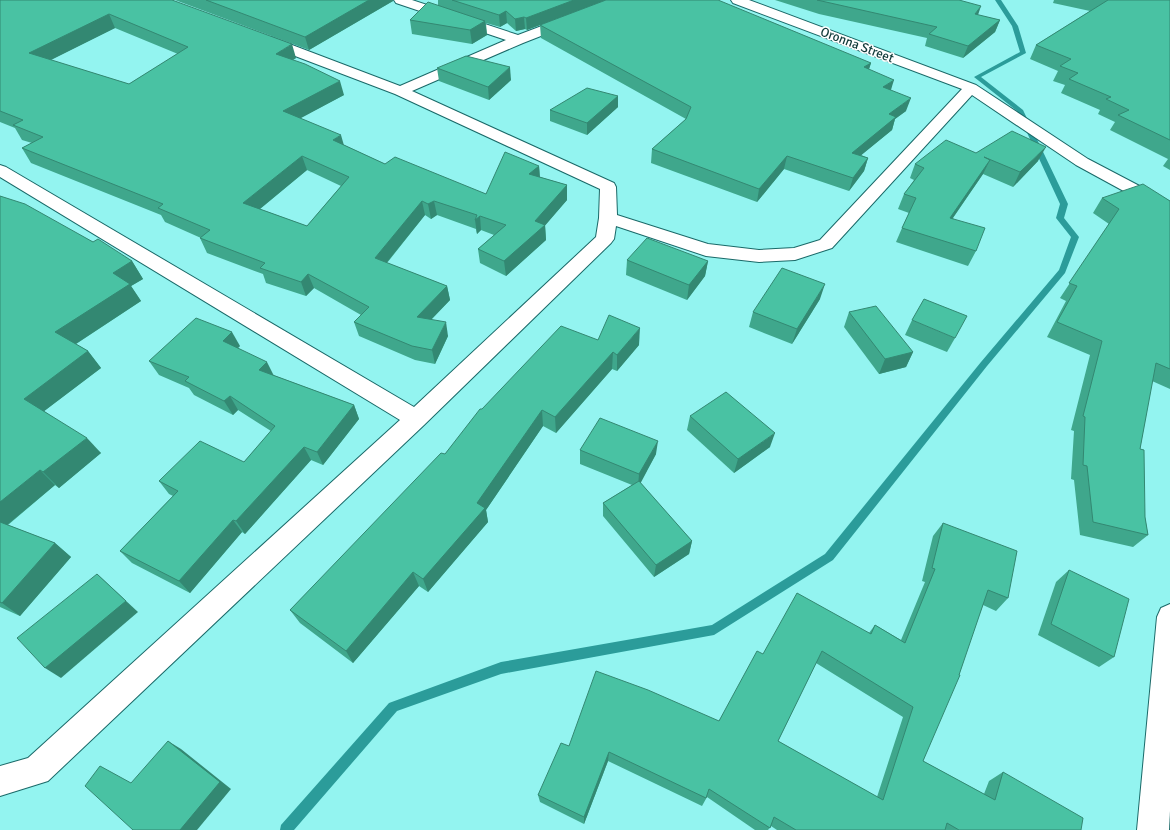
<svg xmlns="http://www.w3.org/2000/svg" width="1170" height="830" viewBox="0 0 1170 830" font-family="Signika,sans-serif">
<rect width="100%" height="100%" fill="#93f4f0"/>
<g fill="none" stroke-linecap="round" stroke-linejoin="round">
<path fill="#2b9c9a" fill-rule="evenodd" d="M995,0H1001L1018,26L1026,53L981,77L1023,110L1068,204L1064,218L1079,237L1065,273L987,366L833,560L714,635L501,674L397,711L294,830H280L281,825L389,703L501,662L712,625L825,554L981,362L1059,270L1071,237L1056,218L1060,204L1017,111L974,77L1020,52L1012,26Z"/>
<g stroke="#1a6968" stroke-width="2">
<g id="minor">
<path d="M394,0H412L518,35L610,0H627L625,3L523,43L412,91L614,183L616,187L617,215L708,244L759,250L794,248L820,240L962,89L733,3L731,0H749L976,85L1088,159L1170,202V214L1164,213L1076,165L972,95L832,248L795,260L759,262L706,256L616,226L614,239L611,243L424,425L48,781L0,796V766L28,758L400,420L0,177V165L6,167L414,407L596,237L599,218L600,189L395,94L261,43L259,40L261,37H271L400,86L506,40L396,3Z"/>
<path d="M1170,604V811L1169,830H1137L1157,617L1161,608Z"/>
</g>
</g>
<use href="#minor" fill="#fff" fill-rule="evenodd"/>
</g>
<g fill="#3fa78c" fill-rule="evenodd">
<path d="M0,0H172L296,58L293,60L344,95L300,118L344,145L385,164L486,194L539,166L540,177L567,185V200L545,225L546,240L506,276L480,263L478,249L494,235L481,230L477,234L476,229L437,215L431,219L425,215L387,263L447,286L450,300L431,320L448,336L435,364L415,360L359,336L354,322L361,315L314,288L306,296L266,283L263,274L207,253L200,238H201L165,222L161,215L31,163L22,148L32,143L22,140L15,128L0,122ZM115,28L178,54L129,84L50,60ZM307,170L341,186L307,226L260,209Z"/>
<path d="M175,0H393V1L309,50Z"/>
<path d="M438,0H606L527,30L525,29L516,31L507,23L500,27L486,23L487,35L472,44L412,34L410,20L438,6Z"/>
<path d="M775,0H959L978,15L1000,20L995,32L963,58L925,46L927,38L819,14Z"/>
<path d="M1054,0H1170V170L1163,166L1168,159L1110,130L1115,122L1098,114L1100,110L1061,93L1065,85L1053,81L1058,71L1030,59L1036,45L1090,11L1053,3Z"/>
<path d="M540,25L871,63L869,69L890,90L906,111L895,119L892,130L861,155L868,158L864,171L849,191L784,169L757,202L651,163L652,149L686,119L541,38Z"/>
<path d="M437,68L511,80L489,100L439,81Z"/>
<path d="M618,96V107L587,135L550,121V110Z"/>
<path d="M976,153L1038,161L1013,187L983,174L953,218L976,251L968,266L896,242L902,228L909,213L898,209L904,194L914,180L910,178L915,164Z"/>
<path d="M0,196L132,261L143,279L131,286L141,301L76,344L88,351L101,368L44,411L101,453L59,488L55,485L8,525L55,543L71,557L20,616L0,607Z"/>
<path d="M1102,198L1170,201V389L1152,381L1140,449L1145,517L1148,535L1133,547L1080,535L1074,480L1071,479L1074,431L1071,430L1090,355L1047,337L1066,301L1060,298L1109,224L1093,213Z"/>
<path d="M627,260L708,261L705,276L687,300L626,275Z"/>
<path d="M820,299L792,344L749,327L753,312Z"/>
<path d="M849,312L913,352L906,367L879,374L844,327Z"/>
<path d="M912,320L955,338L947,352L905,335Z"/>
<path d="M598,340L639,345L617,371L612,369L556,433L543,426L486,510L488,522L428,592L419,586L353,663L300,623L290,610L445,454L482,409Z"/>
<path d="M240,346L238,348L273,375L354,405L359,419L323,465L311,460L245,534L242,532L190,593L132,563L120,551L173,496L169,494L159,481L244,462L271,431L238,410L233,415L194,395L189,388L159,375L149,361Z"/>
<path d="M690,416L770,447L734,473L687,430Z"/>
<path d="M580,450L656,454L640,483L692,541L689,554L654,577L603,516V503L632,485L580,464Z"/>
<path d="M943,523L1008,598L996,611L983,605L923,761L984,794L989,781L1003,772L1081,830H777L771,826L768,830H755L707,797L702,806L608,761L584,824L540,802L538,795L569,746L719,721L763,654L869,633L875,625L901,640L925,582L922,581L933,536ZM816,663L903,717L877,797L778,741Z"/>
<path d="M1069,570L1114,657L1099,667L1038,635L1056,582Z"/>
</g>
<g fill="#338872">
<path d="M369,0H393V1L309,50L305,37Z"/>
<path d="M574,0H606L527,30L526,18Z"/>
<path d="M981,6L977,18L975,14Z"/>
<path d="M506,11L507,23L500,27L499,15Z"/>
<path d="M109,14L115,28L37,67L29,53Z"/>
<path d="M524,17L525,29L516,31L515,19Z"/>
<path d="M1000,20L995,32L963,58L968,46Z"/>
<path d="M485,21L487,35L472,44L470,30Z"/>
<path d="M292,44L296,58L280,67L276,54Z"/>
<path d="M871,63L867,75L864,67Z"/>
<path d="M510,67L511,80L489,100L488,87Z"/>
<path d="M894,80L890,93L883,87Z"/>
<path d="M340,81L344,95L288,125L283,111Z"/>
<path d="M618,96V107L587,135V123Z"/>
<path d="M911,98L906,111L895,119L892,130L848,166L852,153L889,114Z"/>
<path d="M341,135L345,149L333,140Z"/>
<path d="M1046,147L1038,161L1013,187L1020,172Z"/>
<path d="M302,156L307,170L249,218L243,203Z"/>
<path d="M787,156L784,169L757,202L759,189Z"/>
<path d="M868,158L864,171L849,191L853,178Z"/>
<path d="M990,160L983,174L943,232L950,218Z"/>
<path d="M539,166L540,180L529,174Z"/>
<path d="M567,185V200L543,228L545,225L546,240L506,276L504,261L535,221Z"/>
<path d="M422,201L425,215L379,272L375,258Z"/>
<path d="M434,201L437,215L431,219L428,204Z"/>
<path d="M480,216L481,230L477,234L475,220Z"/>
<path d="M132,261L143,279L131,286L141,301L68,349L55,332L113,273Z"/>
<path d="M708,261L705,276L687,300L689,285Z"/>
<path d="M308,274L314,288L306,296L301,282Z"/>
<path d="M825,284L820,299L792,344L797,329Z"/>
<path d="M447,286L450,300L420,331L417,317Z"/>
<path d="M446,322L448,336L435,364L432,350Z"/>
<path d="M640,328L639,345L617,371V355Z"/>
<path d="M232,332L240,346L230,355L223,341Z"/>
<path d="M88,351L101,368L39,415L24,399Z"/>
<path d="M613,352L612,369L556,433L555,417Z"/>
<path d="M913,352L906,367L879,374L885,359Z"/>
<path d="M267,362L274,376L259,370Z"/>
<path d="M230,396L238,410L233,415L224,401Z"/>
<path d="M354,405L359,419L323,465L317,452Z"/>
<path d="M542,410L543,426L486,510L488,522L428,592L423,579Z"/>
<path d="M775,433L770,447L734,473L738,459Z"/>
<path d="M87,438L101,453L59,488L43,472Z"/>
<path d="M658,441L656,454L638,488L639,474Z"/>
<path d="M304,447L311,460L245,534L236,521Z"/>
<path d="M40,470L55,485L1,530L0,529V502Z"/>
<path d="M233,520L242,532L190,593L179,581Z"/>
<path d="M692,541L689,554L654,577L656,565Z"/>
<path d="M55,543L71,557L20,616L2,603Z"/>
<path d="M413,572L419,586L353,663L346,651Z"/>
<path d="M97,574L138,612L61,678L45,668Z"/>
<path d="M168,741L181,749L231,789L197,830H180Z"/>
<path d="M609,752L608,761L584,824V817Z"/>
</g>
<g fill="#49c2a3" stroke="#338872" fill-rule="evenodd">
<path d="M0,0H172L292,44L276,54L305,64L340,81L283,111L341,135L333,140L385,164L395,157L486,194L505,152L539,166L529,174L567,185L535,221L545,225L504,261L478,249L506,225L480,216L475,220L477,215L434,201L428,204L422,201L375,258L447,286L417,317L446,322L432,350L412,346L354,322L369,307L308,274L301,282L260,268L265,263L200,238L210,230L158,208L163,204L22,148L43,137L13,125L23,120L0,111ZM109,14L188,47L129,84L29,53ZM302,156L349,177L307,226L243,203Z"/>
<path d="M206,0H369L305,37Z"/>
<path d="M452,0H574L526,18L524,17L515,19L506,11L499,15Z"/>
<path d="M606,0H718L871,63L864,67L894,80L883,87L911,98L889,114L896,117L852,153L868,158L853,178L787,156L759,189L652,149L686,119L691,107L540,25Z"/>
<path d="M817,0H959L981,6L975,14L1000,20L968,46L929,34L937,27Z"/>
<path d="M1108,0H1170V140L1118,115L1129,110L1106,99L1111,97L1069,79L1078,73L1060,66L1071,59L1036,45Z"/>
<path d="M428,2L485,21L470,30L410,20Z"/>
<path d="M466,56L510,67L488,87L437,68Z"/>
<path d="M587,88L618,96L587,123L550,110Z"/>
<path d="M1012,131L1046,147L1020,172L984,157L990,160L950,218L985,228L976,251L902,228L916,198L904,194L924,168L915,164L946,140L976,153Z"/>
<path d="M1143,184L1170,201V369L1156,363L1140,449L1144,450L1145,517L1148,535L1093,522L1087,466L1083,465L1085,417L1083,416L1102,341L1057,322L1077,286L1069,283L1119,209L1102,198Z"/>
<path d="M0,196L25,204L93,242L98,239L132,261L113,273L130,284L55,332L88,351L24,399L87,438L43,472L40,470L0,502Z"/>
<path d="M647,238L708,261L689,285L627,260Z"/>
<path d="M782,268L825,284L797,329L753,312Z"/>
<path d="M924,299L967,316L955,338L912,320Z"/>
<path d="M876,306L913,352L885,359L849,312Z"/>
<path d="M609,315L640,328L617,355L613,352L555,417L542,410L477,503L485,508L423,579L413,572L346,651L290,610L441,453L445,454L480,409H482L561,326L598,340Z"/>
<path d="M196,318L232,332L223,341L267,362L259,370L354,405L317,452L304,447L236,521L233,520L179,581L120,551L178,491L159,481L200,441L244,462L275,426L230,396L224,401L185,381L189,377L149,361Z"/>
<path d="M726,392L775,433L738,459L690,416Z"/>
<path d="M600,418L658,441L639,474L580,450Z"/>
<path d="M639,481L692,541L656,565L603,503Z"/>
<path d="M0,522L55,543L2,603L0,602Z"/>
<path d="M943,523L1017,551L1008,598L988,590L959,675H960L923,761L995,800L1003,772L1083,818L1081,830H959L947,823L945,830H796L774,817L770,828L709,789L706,798L609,752L584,817L538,795L561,743L569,746L596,671L648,690L719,721L757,651L763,654L797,593L871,634L875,625L905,643L935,569L932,568ZM822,651L913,707L883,800L778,741Z"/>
<path d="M1069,570L1129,599L1114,657L1051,624Z"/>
<path d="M97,574L126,601L45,668L17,638Z"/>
<path d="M168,741L220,782L180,830H133L85,786L100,766L131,783Z"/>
</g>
<g text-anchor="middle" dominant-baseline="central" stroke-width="3" stroke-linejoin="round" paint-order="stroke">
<g font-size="13" fill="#103a39" stroke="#fff">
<text transform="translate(857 45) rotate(21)">Oronna Street</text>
</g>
</g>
</svg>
